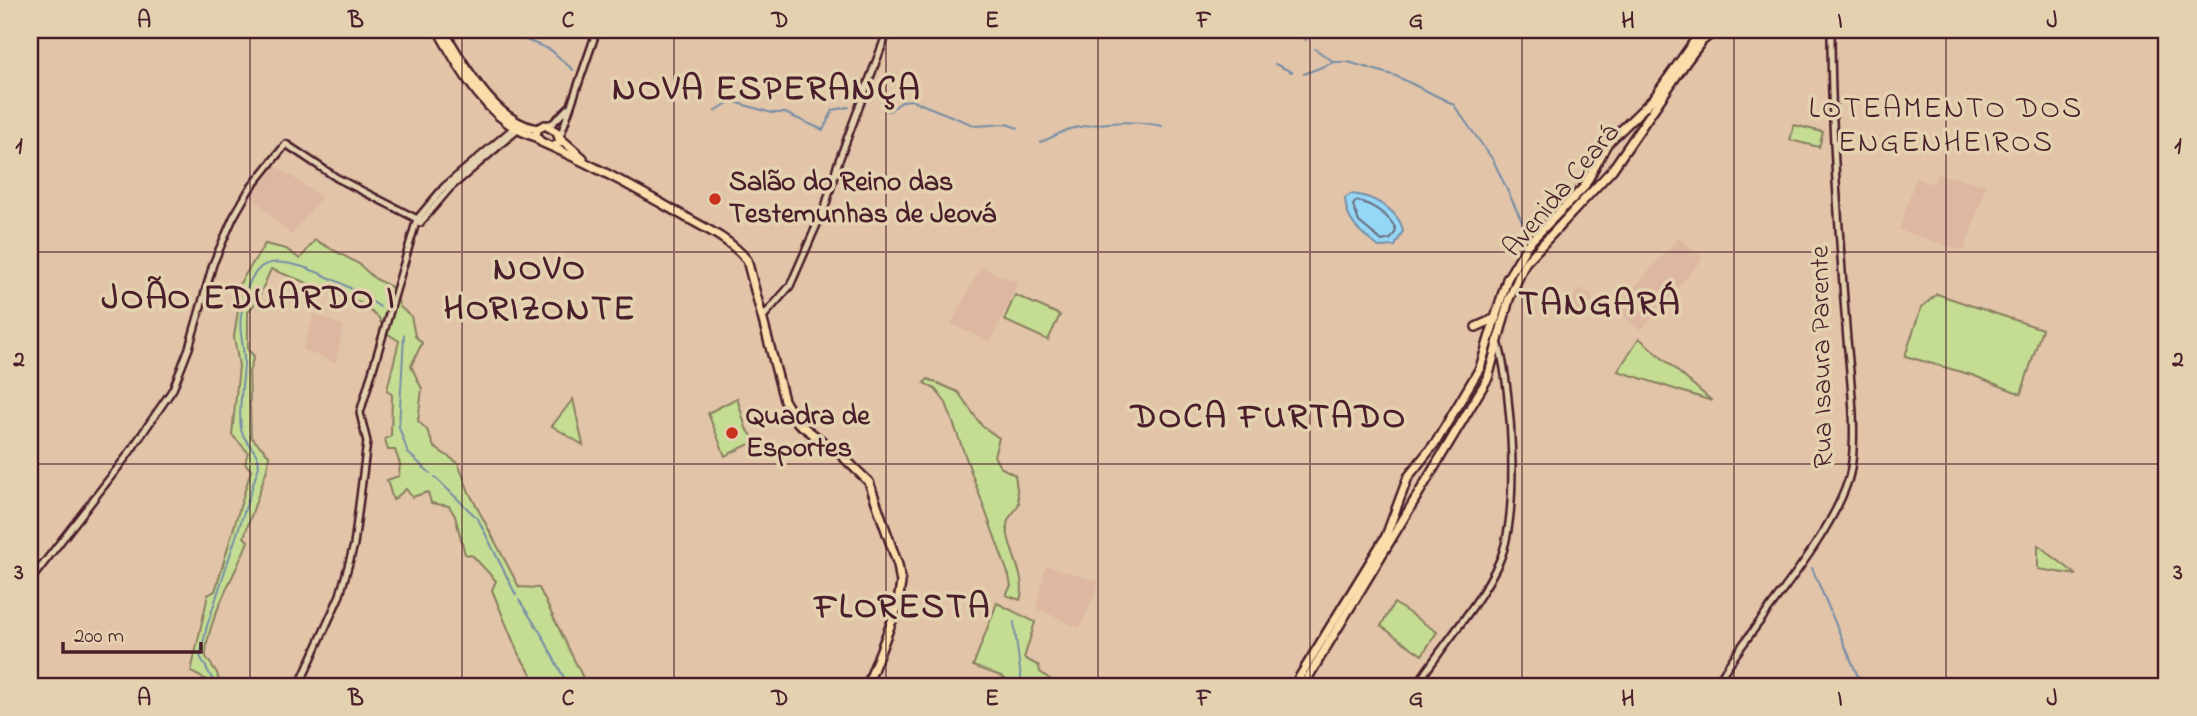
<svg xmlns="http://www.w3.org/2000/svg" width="2197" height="716" viewBox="0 0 2197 716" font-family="'Indie Flower',sans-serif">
<rect width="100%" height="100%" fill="#e2c4a8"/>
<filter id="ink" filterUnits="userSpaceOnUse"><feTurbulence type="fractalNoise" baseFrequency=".0143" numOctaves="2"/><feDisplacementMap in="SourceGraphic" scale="14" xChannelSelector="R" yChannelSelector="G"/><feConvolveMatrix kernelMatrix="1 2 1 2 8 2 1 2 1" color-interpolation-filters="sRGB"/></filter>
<g filter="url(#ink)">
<g fill="#ddb7a1">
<path d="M275,165L321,197L291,235L250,195Z"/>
<path d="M1937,174L1986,185L1964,251L1899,230L1916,178L1933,184Z"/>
<path d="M1679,238L1703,258L1641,330L1615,308Z"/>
<path d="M981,267L1018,283L990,342L951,324Z"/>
<path d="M1580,288L1592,294L1590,297L1593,301L1581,314L1568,302Z"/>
<path d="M314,314L344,326L335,363L303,349Z"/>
<path d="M1046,566L1100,582L1080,628L1036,608Z"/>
</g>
<g fill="#c5dd93" stroke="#887e5f" stroke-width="2">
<path d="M1794,125L1823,132L1819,147L1790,140Z"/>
<path d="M315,240L359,264L374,278L393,288L400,307L411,316L415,336L422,343L411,366L422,389L418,421L427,430L434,447L458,463L469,492L519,587L539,588L587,686H539L518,653L492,590L496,581L473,556L465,554L455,516L449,506L431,503L428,492L412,497L406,489L393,500L387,480L399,476L400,464L395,450H388L385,439L391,436L392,395L387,390L399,341L385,332L379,318L362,304L271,269L257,301L248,312V350L254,356L249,372L251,437L269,455L268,466L244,537L248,541C237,572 205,623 206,657L217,673L220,686H211L209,681L191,672L208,595L215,591L251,470L245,463L248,452L232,435L239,366L234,337L241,291L238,286L265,244L286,249L300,259Z"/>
<path d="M1937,294L2042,329L2021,394L1972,375L1905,356L1921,308Z"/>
<path d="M1015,295L1060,315L1048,340L1004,320Z"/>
<path d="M1639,338L1712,401L1618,371Z"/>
<path d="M928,379L958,392L982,426L999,438L994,456L1000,467L1015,475L1019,503C1016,513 1006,516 1007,528C1008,551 1028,578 1020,600L1006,595L1011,586L1009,576L946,403L935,389L924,383Z"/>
<path d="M737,398L746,428L756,441L725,456L708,413Z"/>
<path d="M573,399L583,445L552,426Z"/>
<path d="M2038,545L2077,575L2038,569Z"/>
<path d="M997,603L1035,622L1024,658L1039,666L1040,672L1054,682L1052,686H1015L1001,676L973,666Z"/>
<path d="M1394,603L1437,632L1422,655L1381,626Z"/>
</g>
<path fill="#94d7f6" stroke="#768da5" stroke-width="2" d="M1351,194C1370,195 1399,209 1403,231L1395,246L1379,247C1361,233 1346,223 1345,198Z"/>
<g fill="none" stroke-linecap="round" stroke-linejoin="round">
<path stroke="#68697c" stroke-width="2" d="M1356,201C1370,202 1393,218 1396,231L1391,239L1382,241L1359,222L1353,205Z"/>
<g stroke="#768da5" stroke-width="2">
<path d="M517,30L526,40L551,50L573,70"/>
<path d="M1296,30L1306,40"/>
<path d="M1315,49L1334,62"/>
<path d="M1275,64L1292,72"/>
<path d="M1304,74L1334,62H1348L1396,76L1453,104L1493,160L1526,230"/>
<path d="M883,109L889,111L903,101L911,100L976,126L1006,124L1018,128"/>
<path d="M715,111L731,101L772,113H785L823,130L833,110L849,107"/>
<path d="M30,142L32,149L30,155"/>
<path d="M1040,142C1051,139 1060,132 1070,129C1101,122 1131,119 1162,126"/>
<path d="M404,335L399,427L408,453L430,473"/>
<path d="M435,477L478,519L516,595"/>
<path d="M1812,568L1862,686"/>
<path d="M519,600L542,635L568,686"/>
<path d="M1014,622L1022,686"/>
<path d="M30,676L33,686"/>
<path d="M216,686L200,656L207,626L259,466C259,449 243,443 241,429C238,408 243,385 244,364C245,348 238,332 241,316C243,300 248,277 261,267C287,249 358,291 380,307"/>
</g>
<g stroke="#4a1f2b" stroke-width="10">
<g id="minor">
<path d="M546,125L553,123L568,108"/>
<path d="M560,137L597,30"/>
<path d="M420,223L450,188L521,127"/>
<path d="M763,317L790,286L826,204L838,163L888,30"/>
<path d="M30,581L127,456L173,389L189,348L213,264L233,218L249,190L286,144L337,178L421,221"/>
<path d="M299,686L340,595L354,545L367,442L360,413L417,219L444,187L517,125"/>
<path d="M1416,686C1443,645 1478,606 1499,562C1520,516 1512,393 1499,345"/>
<path d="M1715,686C1752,623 1825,549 1848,481C1860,443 1849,369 1846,327C1839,229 1831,129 1831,30"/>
</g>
</g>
<g stroke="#4a1f2b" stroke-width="12">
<g id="major">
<path d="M438,30C460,70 489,123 536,137"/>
<path d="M443,30C465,65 493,121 537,129"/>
<path d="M561,139L583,158"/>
<path d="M553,147L560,142L557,132L545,125L537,129L536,137L541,142C589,163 635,188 680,214C703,227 730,239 747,260L784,400L798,423L840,454L869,482L898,565L901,583L897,608L867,686"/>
<path d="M1476,327L1496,318"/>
<path d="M1294,686L1386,536L1408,477L1436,442L1480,368L1507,279L1528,244L1584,187L1607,144L1654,98L1702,30"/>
<path d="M1303,686L1488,378L1509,299L1525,263L1612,170L1686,62L1702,41L1716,30"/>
</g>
</g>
<use href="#minor" stroke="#e4d1af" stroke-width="5"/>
<use href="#major" stroke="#f9deab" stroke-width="7"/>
</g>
</g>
<path fill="none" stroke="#4a1f2b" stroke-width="2" stroke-opacity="0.55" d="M250,30V686M462,30V686M674,30V686M886,30V686M1098,30V686M1310,30V686M1522,30V686M1734,30V686M1946,30V686M30,252H2167M30,464H2167"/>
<g fill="#c8321e" stroke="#e4d1af" stroke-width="2.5">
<circle cx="715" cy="199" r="7"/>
<circle cx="732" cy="433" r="7"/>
</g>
<g text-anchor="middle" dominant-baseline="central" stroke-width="7" stroke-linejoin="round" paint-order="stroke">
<g font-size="28" font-weight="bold" fill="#4a1f2b" stroke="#e4d1af" text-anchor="start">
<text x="729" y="183">Salão do Reino das<tspan x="729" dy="32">Testemunhas de Jeová</tspan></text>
<text x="746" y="417">Quadra de<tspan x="746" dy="32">Esportes</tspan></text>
</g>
<g font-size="28" fill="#4a1f2b" stroke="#e4d1af">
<text transform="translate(1562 191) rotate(-50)">Avenida Ceará</text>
<text transform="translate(1823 357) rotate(-91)">Rua Isaura Parente</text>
</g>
<g font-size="30" letter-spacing="2" fill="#4a1f2b" stroke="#e4d1af">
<text x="1946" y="110">LOTEAMENTO DOS<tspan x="1946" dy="34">ENGENHEIROS</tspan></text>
</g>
<g font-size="35" font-weight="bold" letter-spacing="2" fill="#4a1f2b" stroke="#e4d1af">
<text x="767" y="90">NOVA ESPERANÇA</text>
<text x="540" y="270">NOVO<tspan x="540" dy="40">HORIZONTE</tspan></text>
<text x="249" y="299">JOÃO EDUARDO I</text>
<text x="1600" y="305">TANGARÁ</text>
<text x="1269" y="418">DOCA FURTADO</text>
<text x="903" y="608">FLORESTA</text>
</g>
</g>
<rect width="2197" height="716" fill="none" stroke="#e4d1af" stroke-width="77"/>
<path d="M63 642v10h138v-10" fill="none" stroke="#4a1f2b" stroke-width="3.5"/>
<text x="74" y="642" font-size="21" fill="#4a1f2b" stroke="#e4d1af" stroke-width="5" paint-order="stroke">200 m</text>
<rect x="38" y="38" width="2120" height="640" fill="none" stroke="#4a1f2b" stroke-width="2.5"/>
<g font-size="23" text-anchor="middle" font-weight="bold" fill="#4a1f2b">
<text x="144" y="27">A</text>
<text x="356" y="27">B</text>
<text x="568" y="27">C</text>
<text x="780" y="27">D</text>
<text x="992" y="27">E</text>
<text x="1204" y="27">F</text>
<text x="1416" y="27">G</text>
<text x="1628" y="27">H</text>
<text x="1840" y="27">I</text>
<text x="2052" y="27">J</text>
<text x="19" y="153">1</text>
<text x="2178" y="153">1</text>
<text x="19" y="366">2</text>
<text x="2178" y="366">2</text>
<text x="19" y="579">3</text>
<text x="2178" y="579">3</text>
<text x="144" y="705">A</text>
<text x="356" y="705">B</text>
<text x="568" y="705">C</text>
<text x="780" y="705">D</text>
<text x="992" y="705">E</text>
<text x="1204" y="705">F</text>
<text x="1416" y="705">G</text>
<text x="1628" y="705">H</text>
<text x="1840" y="705">I</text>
<text x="2052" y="705">J</text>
</g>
</svg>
